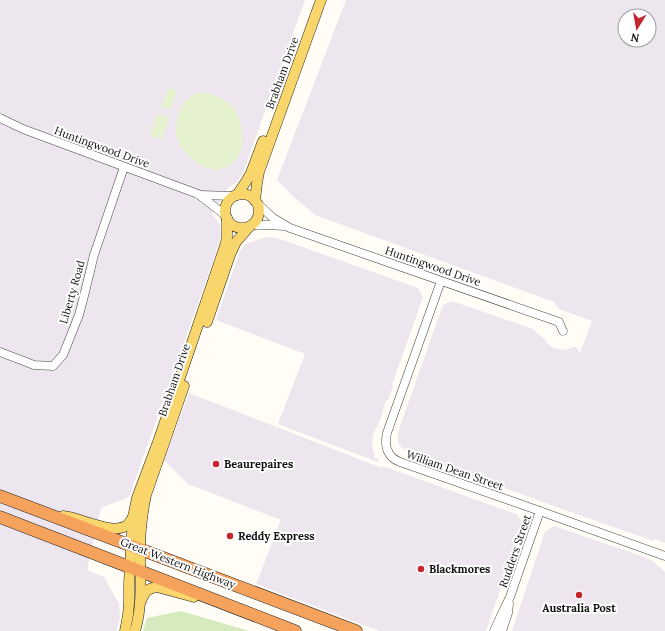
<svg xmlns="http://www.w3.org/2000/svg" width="665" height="631" viewBox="0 0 665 631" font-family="Lora,serif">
<rect width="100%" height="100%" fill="#fffdf5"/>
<g fill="#eee6ef" fill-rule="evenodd">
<path d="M0,0H305L243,173L237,182L227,189L212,214L220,224L221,236L219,244L129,497L101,508L87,570L104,577L119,604L120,618L116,631H0Z"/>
<path d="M346,0H665V543L655,539L654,541L579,515L416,456L401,447L398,442V435L400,426L443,305L452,301L533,329L543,338H544L548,344L552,347L557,349L566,350L575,346L580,353L592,321L559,309L554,302L315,215L295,198L277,180ZM625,16H649V40H625Z"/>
<path d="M267,237L277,238L418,288L423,297L392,385L393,386L388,400L386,401L380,420L373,435L372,446L375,456L374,457L375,459L377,458L380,463L278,424L305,354L216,320L240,251L246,244L259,239Z"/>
<path d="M189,393L382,468L383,466L518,515L523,525L486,631H379L256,584L281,520L188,484L164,460Z"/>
<path d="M554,526L650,559L665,572V631H512L545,532Z"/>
</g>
<path fill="#d5ebbd" d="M181,611L249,631H143L147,618Z"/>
<g fill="#e6f2cf">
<path d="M168,88L177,91L170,110L161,107Z"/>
<path d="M202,92C228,97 242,109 242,137C242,144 242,152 238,157C225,177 202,170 189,156C185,152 181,148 179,144C174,133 176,118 181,108C186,99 192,94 202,92Z"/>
<path d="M157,114L169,118L162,140L150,136Z"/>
</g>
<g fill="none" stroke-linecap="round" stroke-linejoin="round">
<g stroke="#444" stroke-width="9">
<g id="minor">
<path d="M0,118L23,129L198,194L225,215"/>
<path d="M199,195L234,196"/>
<path d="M257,203L273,218L290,228L559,322L563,331"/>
<path d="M252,225H270L283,226"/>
<path d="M441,281L387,433C384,446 387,457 400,462L523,505L665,556"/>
<path d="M0,352L34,365L53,366L63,355L79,315L84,296L94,255L124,167"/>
<path d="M494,631L505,607L510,597L540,511"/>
<path d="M502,631L508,613L509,604"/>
</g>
</g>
<g stroke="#222" stroke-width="11">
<g id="major">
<circle cx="242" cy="211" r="17"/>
<path d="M237,195L247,180L251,173L263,141"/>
<path d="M255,201L257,183L259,172L321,0"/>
<path d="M207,322L230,255L236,242L250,226"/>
<path d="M63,516C79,517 114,536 127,525C130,523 131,520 133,517"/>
<path d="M141,601C144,593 147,588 157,587L194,597"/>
<path d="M125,631L128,615L129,603V583L133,517L137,498L158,442L225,246L227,238V218"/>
<path d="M135,631C143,605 140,577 140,551C140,532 142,514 146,495L184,386"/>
</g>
</g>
<g stroke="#222" stroke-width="13">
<g id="highway">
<path d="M0,496L356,631"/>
<path d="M0,517L295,631"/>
</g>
</g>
<use href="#minor" stroke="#fff" stroke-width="8"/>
<use href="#major" stroke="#f9d66b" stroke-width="10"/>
<use href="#highway" stroke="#f5a25d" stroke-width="12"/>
</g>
<g fill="#c4262e" stroke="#fff" stroke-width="1.5">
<circle cx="216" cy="464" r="4"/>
<circle cx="230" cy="536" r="4"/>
<circle cx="421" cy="569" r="4"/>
<circle cx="579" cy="595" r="4"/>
</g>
<g text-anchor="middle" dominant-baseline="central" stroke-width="4" stroke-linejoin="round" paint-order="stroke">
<g font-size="11" fill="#111" stroke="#fff">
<text transform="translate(282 73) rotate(-70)">Brabham Drive</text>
<text transform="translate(102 147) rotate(20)">Huntingwood Drive</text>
<text transform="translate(433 266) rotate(19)">Huntingwood Drive</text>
<text transform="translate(72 292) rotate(-74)">Liberty Road</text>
<text transform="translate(174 380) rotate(-71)">Brabham Drive</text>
<text transform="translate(455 470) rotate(19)">William Dean Street</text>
<text transform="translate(515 551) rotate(-71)">Rudders Street</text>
<text transform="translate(178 563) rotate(21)">Great Western Highway</text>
</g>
<g font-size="11" font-weight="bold" fill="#111" stroke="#fff" text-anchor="start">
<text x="224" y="464">Beaurepaires</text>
<text x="238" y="536">Reddy Express</text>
<text x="429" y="569">Blackmores</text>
<text x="579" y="608" text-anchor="middle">Australia Post</text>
</g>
</g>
<g transform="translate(637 28) rotate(191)"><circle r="19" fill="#ffffff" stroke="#a0a0a0"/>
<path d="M0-3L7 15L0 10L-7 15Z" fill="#c4262e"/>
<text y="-6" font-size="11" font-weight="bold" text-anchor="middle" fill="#111111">N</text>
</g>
</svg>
